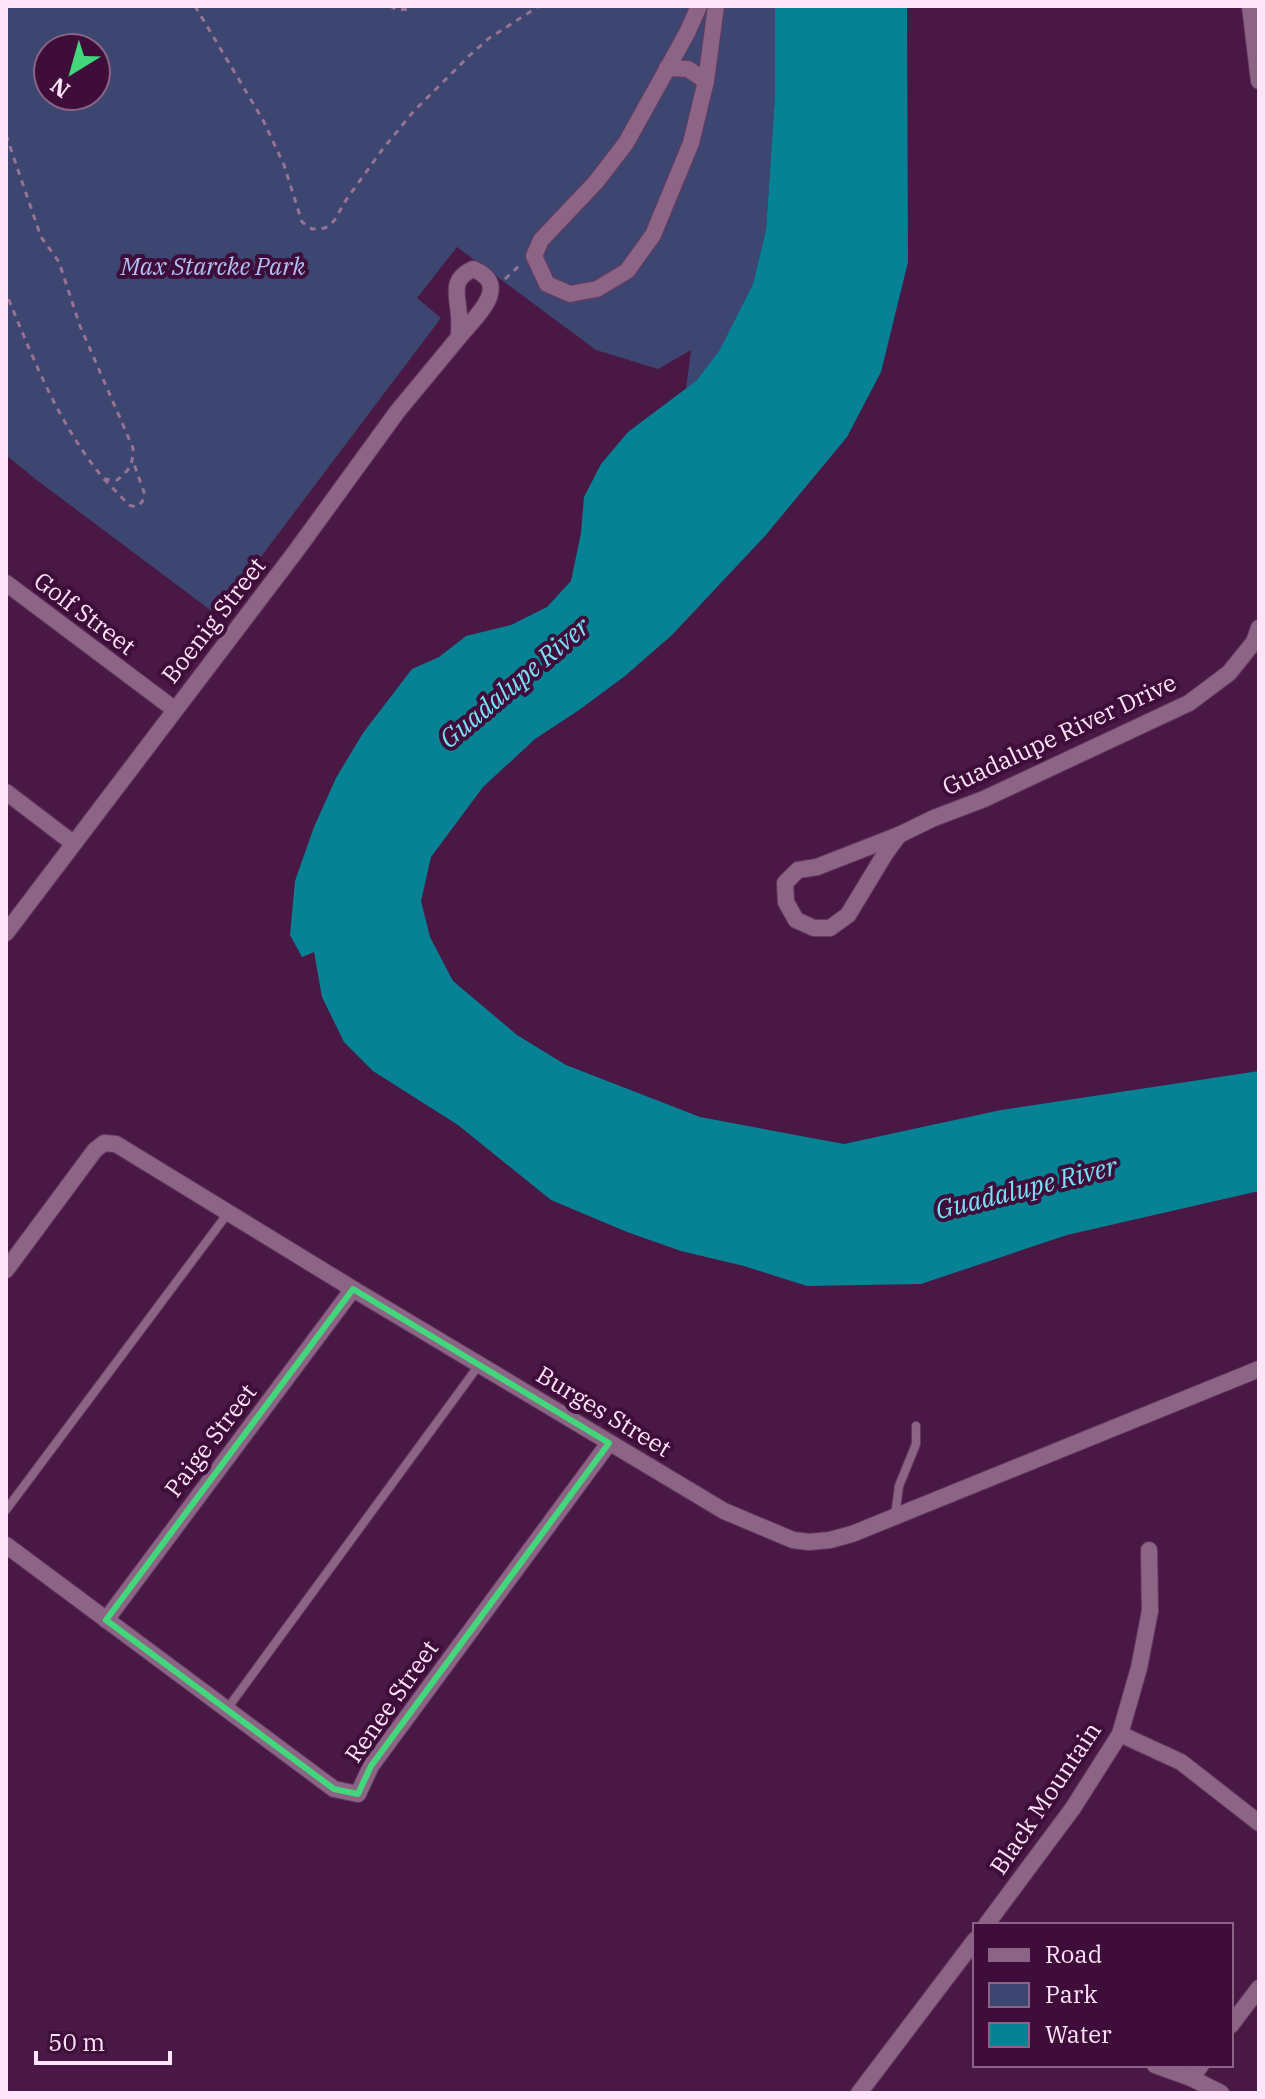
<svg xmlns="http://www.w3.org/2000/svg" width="1265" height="2099" viewBox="0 0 1265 2099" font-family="'IBM Plex Serif',serif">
<rect width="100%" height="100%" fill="#491844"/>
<path fill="#3c4670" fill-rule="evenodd" d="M6,6H775V96L766,230L753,284L719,351L696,381L686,390L691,350L658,369L596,350L457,247L417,298L441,318L217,615L38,481L6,455ZM48,48H96V96H48Z"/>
<path fill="#078294" d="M775,6H907L908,262L881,372L847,437L765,536L672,635L625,676L579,710L535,739L483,787L431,857L421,901L430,937L453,981L517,1035L566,1065L700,1117L844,1144L1001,1110L1259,1071V1191L1067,1235L921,1284L807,1286L744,1266L681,1251L627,1232L551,1200L458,1125L373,1071L344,1042L322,997L314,952L302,957L290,935L295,881L314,827L336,778L363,733L412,669L439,657L466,636L511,625L547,607L571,581L581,533L584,497L601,464L628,432L696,381L719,351L753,284L766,230L775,96Z"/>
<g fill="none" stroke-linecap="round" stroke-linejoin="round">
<g stroke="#663961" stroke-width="10">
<g id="service">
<path d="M6,1510L228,1213"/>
<path d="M895,1516L899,1486L916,1444V1426"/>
<path d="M227,1709L479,1365"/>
</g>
</g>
<g stroke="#663961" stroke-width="18">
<g id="minor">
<path d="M699,6L687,33L626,143L596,182L541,240L534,256L547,284L570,294L597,289L627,271L653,235L691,143L706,81L716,6"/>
<path d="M1250,6L1259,81"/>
<path d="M667,68L688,69L706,81"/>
<path d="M473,269C513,285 475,317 459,337C459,330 460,323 459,316C458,295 449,280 473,269Z"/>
<path d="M6,583L174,709"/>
<path d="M6,792L73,843"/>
<path d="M899,835L934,818L984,799L1189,703L1229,673L1254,642L1259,628"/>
<path d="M899,835L885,854L848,915L830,928H814L796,920L786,902L785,883L798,870L817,867Z"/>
<path d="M6,933L296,551L397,412L459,337"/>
<path d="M6,1270L95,1150L104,1143L116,1144L353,1289L724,1511L793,1540L809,1542L830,1540L852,1534L1259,1369"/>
<path d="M6,1545L334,1789L358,1794L371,1766L609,1443"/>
<path d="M106,1620L353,1289"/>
<path d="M1120,1734L1181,1762L1259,1823"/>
<path d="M986,1925L1073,1808L1120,1734L1139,1668L1150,1611L1149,1550"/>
<path d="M1231,2025L1259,1988"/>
<path d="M1155,2065L1191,2078L1221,2093"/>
<path d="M1191,2078L1201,2065"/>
<path d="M859,2093L975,1940"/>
</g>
</g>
<g stroke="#987293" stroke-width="3" stroke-dasharray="6 6" stroke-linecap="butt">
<path d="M195,6L263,120L284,165L302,222L312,229L325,228L334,221L346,200L382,150L413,112L470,55L488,39L539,6"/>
<path d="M390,6L397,10L412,9L413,6"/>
<path d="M6,135L41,237L59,262L80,326L133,448C133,464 130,470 117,480L104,479C58,424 33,358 6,293"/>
<path d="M505,279L520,265"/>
<path d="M104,479L129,505L136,507L142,502L145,495L133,461"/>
</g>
<use href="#service" stroke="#8c6586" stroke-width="8"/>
<use href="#minor" stroke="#8c6586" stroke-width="16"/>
</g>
<path fill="none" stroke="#43d77b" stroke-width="6" stroke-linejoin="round" d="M353,1289L609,1443L371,1766L358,1794L334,1789L106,1620Z"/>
<g text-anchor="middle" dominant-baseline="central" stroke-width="8" stroke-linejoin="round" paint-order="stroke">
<g font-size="24" font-style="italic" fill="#b1c0f4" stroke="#3e0d39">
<text x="213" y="266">Max Starcke Park</text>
</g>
<g font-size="24" fill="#fde4f8" stroke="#3e0d39">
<text transform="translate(85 613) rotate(37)">Golf Street</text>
<text transform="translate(213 620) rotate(-52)">Boenig Street</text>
<text transform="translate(1059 734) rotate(-25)">Guadalupe River Drive</text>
<text transform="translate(604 1411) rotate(31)">Burges Street</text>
<text transform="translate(210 1440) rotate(-53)">Paige Street</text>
<text transform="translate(391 1701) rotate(-55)">Renee Street</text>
<text transform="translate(1045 1798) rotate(-56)">Black Mountain</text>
</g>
<g font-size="26" font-style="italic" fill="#79e1f6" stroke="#3e0d39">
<text transform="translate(514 682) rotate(-40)">Guadalupe River</text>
<text transform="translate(1026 1187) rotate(-14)">Guadalupe River</text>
</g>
</g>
<rect width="1265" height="2099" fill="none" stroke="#fde4f8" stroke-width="16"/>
<rect x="973" y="1923" width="260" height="144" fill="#3e0d39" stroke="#8a6385" stroke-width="2"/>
<rect x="989" y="1949" width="40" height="12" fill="#8c6586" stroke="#8a6385" stroke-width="2"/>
<text x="1045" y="1963" font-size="24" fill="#fde4f8">Road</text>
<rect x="989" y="1983" width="40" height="24" fill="#3c4670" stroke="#8a6385" stroke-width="2"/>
<text x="1045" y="2003" font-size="24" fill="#fde4f8">Park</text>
<rect x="989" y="2023" width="40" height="24" fill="#078294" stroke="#8a6385" stroke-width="2"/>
<text x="1045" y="2043" font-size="24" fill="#fde4f8">Water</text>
<g transform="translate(72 72) rotate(217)"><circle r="38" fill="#3e0d39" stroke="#8a6385" stroke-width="2"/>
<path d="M0-6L14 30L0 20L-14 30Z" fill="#43d77b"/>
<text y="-12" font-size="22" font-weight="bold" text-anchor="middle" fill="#fde4f8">N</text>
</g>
<path d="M36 2051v12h134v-12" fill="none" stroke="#fde4f8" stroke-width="4"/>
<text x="48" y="2051" font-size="24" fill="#fde4f8" stroke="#3e0d39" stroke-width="6" paint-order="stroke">50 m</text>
</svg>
